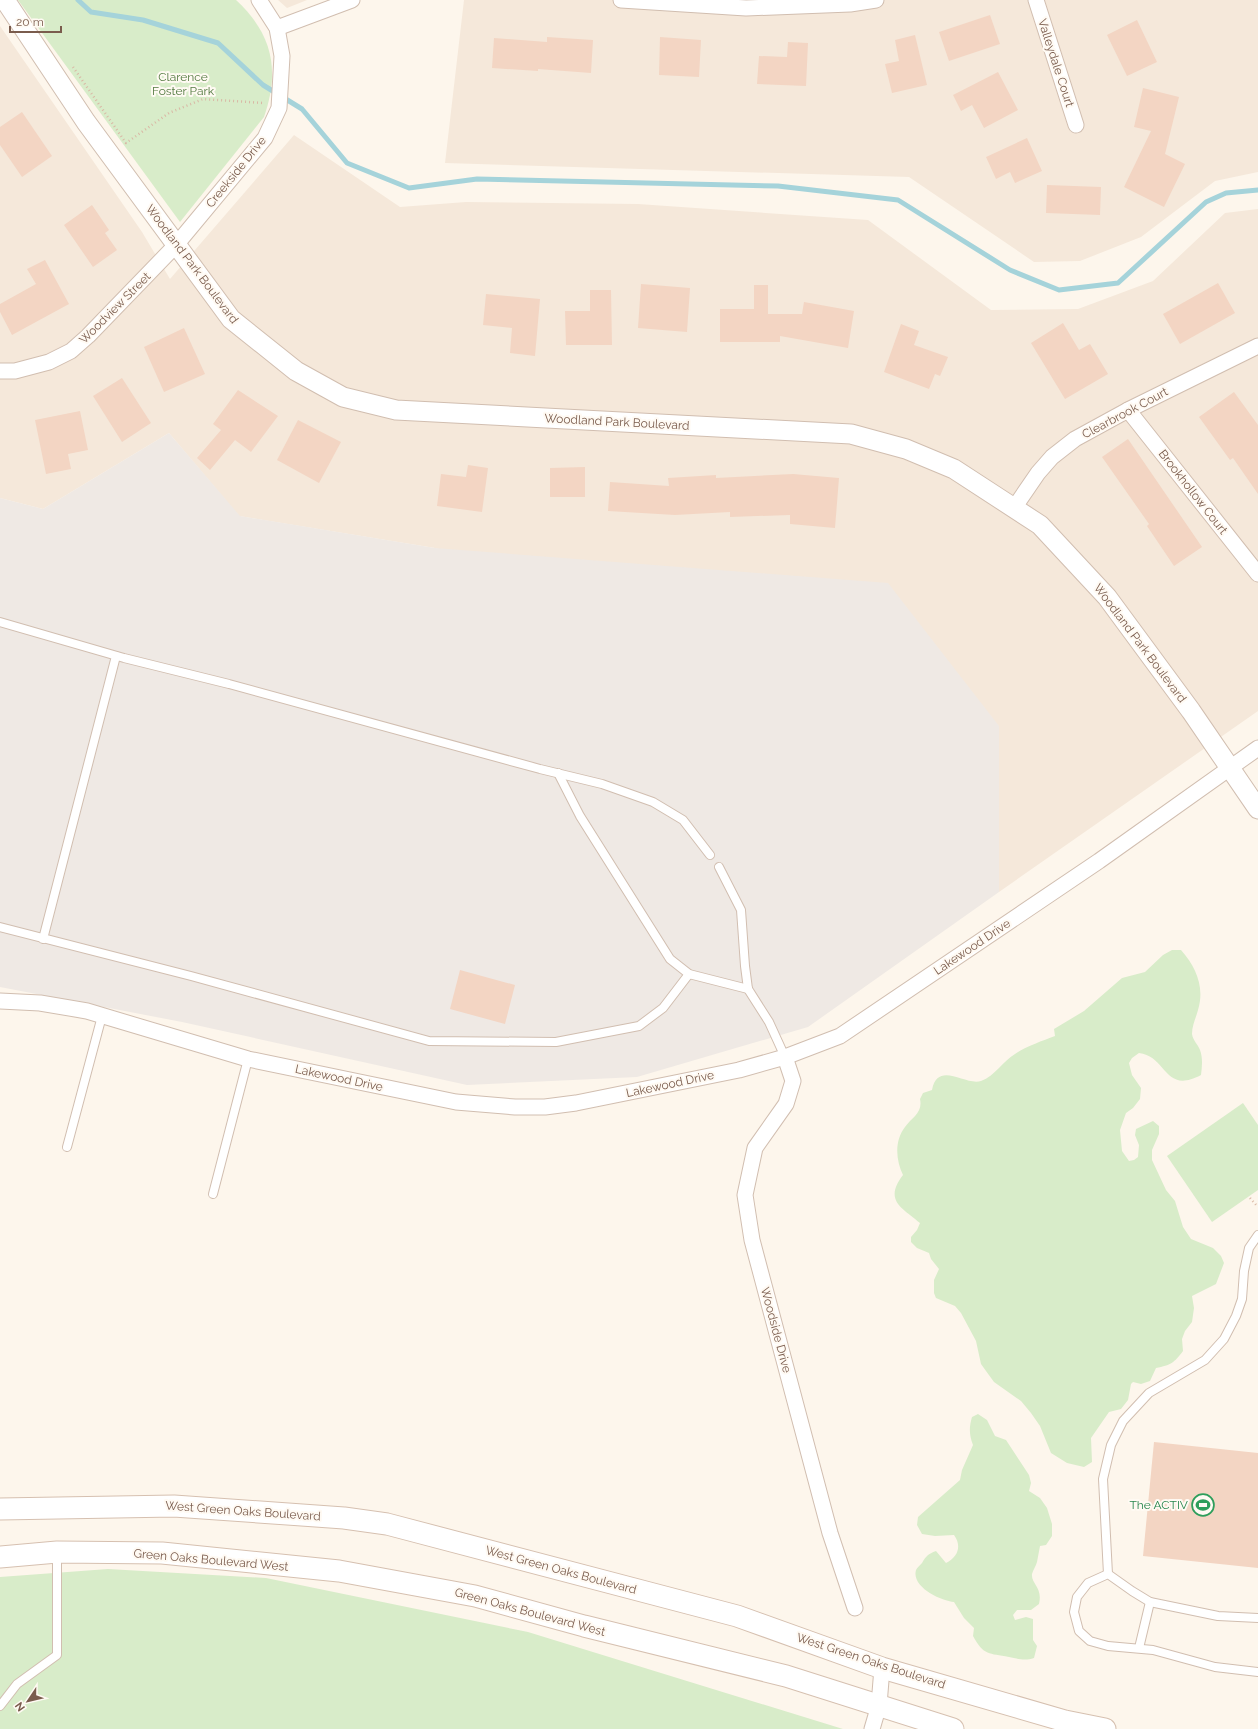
<svg xmlns="http://www.w3.org/2000/svg" width="1258" height="1729" viewBox="0 0 1258 1729" font-family="Raleway,sans-serif">
<rect width="100%" height="100%" fill="#fdf6ec"/>
<g fill="#f5e8da">
<path d="M278,0H307L287,8Z"/>
<path d="M464,0H1258V172L1215,181L1141,237L1080,261L1034,262L909,177L445,163Z"/>
<path d="M0,26L142,232L170,279L294,135L400,207L466,202L638,204L868,220L991,310L1078,309L1153,281L1225,213L1258,209V711L999,892V726L435,548L239,516L169,433L43,509L0,498Z"/>
</g>
<path fill="#efe9e4" d="M169,433L240,516L435,548L888,583L999,726V892L808,1027L637,1077L467,1085L182,1022L0,987V498L43,509Z"/>
<g fill="#d8ecc9">
<path d="M18,0H236C273,34 280,71 264,117L180,222Z"/>
<path d="M1172,950H1181C1196,967 1205,987 1198,1010C1196,1018 1192,1025 1192,1034C1193,1041 1198,1044 1200,1050C1203,1058 1202,1067 1201,1075C1164,1095 1167,1056 1139,1053L1132,1058L1129,1063L1132,1075L1141,1088L1140,1099L1133,1108L1126,1113L1120,1130L1122,1151L1129,1161L1134,1160L1138,1157L1139,1145L1135,1135L1136,1129L1153,1121L1159,1126V1134L1152,1150V1160L1166,1190L1175,1201L1183,1227L1191,1239L1213,1248L1221,1256L1224,1263L1216,1284L1192,1296L1194,1308L1192,1322L1185,1331L1182,1339L1183,1351C1174,1363 1171,1365 1156,1368L1150,1381L1141,1384L1133,1382L1131,1384L1128,1400L1121,1409L1109,1412L1091,1438L1092,1462L1084,1467L1067,1463L1051,1453L1040,1426L1031,1413L1021,1401L994,1382L986,1371L981,1364L976,1341L961,1313L955,1306L936,1298L934,1293V1280L939,1269L931,1259L929,1253L917,1248L911,1242V1237L917,1230L920,1223C903,1208 883,1201 903,1175C896,1161 894,1141 905,1127C912,1117 923,1113 920,1099L923,1093L932,1090C938,1060 965,1086 981,1081C995,1076 1003,1061 1015,1054C1027,1046 1042,1041 1055,1036L1054,1029L1084,1011L1122,978L1145,972L1163,955Z"/>
<path d="M1243,1103L1258,1125V1190L1212,1222L1167,1156Z"/>
<path d="M978,1414L987,1420L995,1436L1006,1440L1029,1475L1031,1483L1029,1491L1040,1498L1047,1508L1052,1524V1536L1046,1545L1040,1546C1039,1551 1038,1557 1037,1562C1036,1566 1033,1570 1032,1574C1031,1584 1043,1587 1039,1604L1031,1610H1017L1013,1615L1015,1620L1026,1617L1033,1619V1640L1037,1646L1034,1658C1025,1661 1019,1659 1009,1657C989,1653 984,1656 973,1636L974,1628L964,1618L954,1602C941,1601 911,1587 916,1570C917,1568 920,1565 922,1563C926,1556 928,1554 936,1551L946,1563C958,1557 962,1546 954,1535L935,1536L922,1534L917,1525L918,1517L960,1480L962,1470L973,1445C969,1435 969,1427 972,1417Z"/>
<path d="M108,1569L266,1578L528,1632L843,1729H0V1577Z"/>
</g>
<g fill="none" stroke-linecap="round" stroke-linejoin="round">
<path stroke="#a5d3da" stroke-width="5" d="M78,0L91,12L143,20L218,43L263,85L302,109L347,163L409,188L477,179L778,186L898,200L1010,270L1059,290L1118,283L1206,202L1226,193L1258,190"/>
</g>
<g fill="#f3d5c3">
<path d="M990,15L1000,44L949,61L939,32Z"/>
<path d="M1137,20L1157,62L1127,76L1107,35Z"/>
<path d="M915,35L927,85L892,93L885,64L899,61L895,40Z"/>
<path d="M547,37L593,40L591,73L538,69V71L492,68L494,38L547,42Z"/>
<path d="M660,37L701,40L699,77L659,75Z"/>
<path d="M788,42L808,43L806,86L757,84L759,56L787,57Z"/>
<path d="M998,72L1018,110L984,128L972,105L961,111L953,95Z"/>
<path d="M1143,88L1179,97L1165,154L1185,164L1164,207L1124,187L1151,131L1134,127Z"/>
<path d="M22,112L52,156L22,177L0,145V127Z"/>
<path d="M1027,138L1042,171L1015,183L1010,172L996,179L986,157Z"/>
<path d="M1047,185L1101,187L1100,215L1046,213Z"/>
<path d="M92,205L109,230L105,233L117,250L93,267L64,225Z"/>
<path d="M45,260L69,304L12,335L0,312V304L36,284L27,269Z"/>
<path d="M1218,283L1235,313L1180,344L1163,314Z"/>
<path d="M641,284L690,288L687,332L638,328Z"/>
<path d="M754,285H768V314H802L804,302L854,311L848,348L780,336V342H720V309H754Z"/>
<path d="M590,290H611L612,345H566L565,311H590Z"/>
<path d="M486,294L540,299L535,356L510,353L512,328L483,325Z"/>
<path d="M1063,323L1079,350L1090,344L1108,374L1065,399L1031,343Z"/>
<path d="M901,324L919,331L914,345L948,357L940,376L935,374L929,389L884,372Z"/>
<path d="M184,328L205,374L164,392L144,347Z"/>
<path d="M122,378L151,423L122,442L93,396Z"/>
<path d="M238,390L278,416L251,452L235,440L210,470L197,458L221,430L213,424Z"/>
<path d="M1234,392L1258,425V494L1233,458L1230,460L1199,417Z"/>
<path d="M80,411L88,450L68,454L71,469L46,474L35,420Z"/>
<path d="M298,420L341,442L319,483L277,460Z"/>
<path d="M1128,439L1202,547L1174,566L1147,526L1149,524L1102,457Z"/>
<path d="M468,465L488,468L482,512L437,506L441,474L466,477Z"/>
<path d="M585,467V497H550V468Z"/>
<path d="M793,474L839,478L835,528L790,524V515L730,517V512L675,515L608,511L610,482L669,486L668,478L716,475V478Z"/>
<path d="M460,970L515,985L505,1024L450,1009Z"/>
<path d="M1154,1442L1258,1453V1568L1143,1556Z"/>
</g>
<g fill="none" stroke-linecap="round" stroke-linejoin="round">
<g stroke="#d1beb0" stroke-width="10">
<g id="service">
<path d="M0,622L124,658L229,684L540,769L602,784L653,802L683,820L710,855"/>
<path d="M558,773L580,816L670,959L689,974L748,989"/>
<path d="M719,867L741,910L745,966L748,989L769,1022L785,1057"/>
<path d="M0,927L191,976L429,1041L556,1042L639,1026L663,1008L689,974"/>
<path d="M43,939L116,656"/>
<path d="M67,1147L102,1016"/>
<path d="M213,1194L248,1059"/>
<path d="M1108,1574L1103,1479L1111,1445L1123,1421L1149,1393L1205,1360L1224,1339L1236,1316L1242,1299L1244,1271L1249,1248L1258,1235"/>
<path d="M1258,1618L1218,1616L1150,1602L1132,1591L1108,1574L1088,1583L1077,1597L1074,1612L1079,1631L1090,1641L1108,1646L1153,1650L1215,1667L1258,1672"/>
<path d="M1139,1648L1150,1602"/>
<path d="M0,1706L17,1684L57,1655V1553"/>
</g>
</g>
<g stroke="#d1beb0" stroke-width="17">
<g id="minor">
<path d="M621,0L746,8L850,4L876,0"/>
<path d="M1036,0L1076,125"/>
<path d="M277,28L352,0"/>
<path d="M0,371H15L49,362L71,351L88,336L176,245L265,138L279,108L282,56L277,28L259,0"/>
<path d="M1128,410L1258,574"/>
<path d="M1014,508L1038,473L1052,457L1075,439L1128,410L1258,346"/>
<path d="M0,1001L40,1003L87,1011L248,1059L456,1102L515,1107H545L576,1103L739,1070L785,1057L840,1036L1099,861L1258,748"/>
<path d="M785,1057L793,1081L786,1104L755,1148L745,1195L752,1240L830,1533L855,1608"/>
<path d="M872,1729L879,1705L882,1668"/>
</g>
</g>
<g stroke="#d1beb0" stroke-width="21">
<path id="tertiary" d="M5,0L86,122L231,319L296,371L343,397L396,410L851,434L906,449L954,469L1040,525L1107,597L1191,711L1258,809"/>
</g>
<g stroke="#d6c0b0" stroke-width="23">
<g id="secondary">
<path d="M0,1509L174,1506L344,1518L387,1524L737,1616L882,1668L1065,1721L1105,1729"/>
<path d="M0,1557L57,1552L162,1553L339,1571L475,1596L584,1626L786,1676L953,1729"/>
</g>
</g>
<g stroke="#d9b8a5" stroke-width="2.5" stroke-dasharray="1 3" stroke-linecap="butt">
<path d="M73,67L126,143L169,113L203,99L263,103"/>
<path d="M1250,1198L1258,1207"/>
</g>
<use href="#service" stroke="#fff" stroke-width="8"/>
<use href="#minor" stroke="#fff" stroke-width="15"/>
<use href="#tertiary" stroke="#fff" stroke-width="19"/>
<use href="#secondary" stroke="#fff" stroke-width="21"/>
</g>
<defs>
<g id="stadium-ring" transform="scale(1.15)"><circle r="9.5" fill="#fffaf3" stroke="#2e9e5b" stroke-width="1.5"/><path d="M0-5a6.5 5 0 1 0 0 10a6.5 5 0 1 0 0-10ZM-3.5-1.8h7v3.6h-7Z" fill="#2e9e5b"/></g>
</defs>
<g fill-rule="evenodd">
<use href="#stadium-ring" x="1203" y="1505"/>
</g>
<g text-anchor="middle" dominant-baseline="central" stroke-width="4" stroke-linejoin="round" paint-order="stroke">
<g font-size="12" fill="#7a5c4d" stroke="#fffaf3">
<text transform="translate(1056 63) rotate(72)">Valleydale Court</text>
<text transform="translate(236 172) rotate(-51)">Creekside Drive</text>
<text transform="translate(192 264) rotate(53)">Woodland Park Boulevard</text>
<text transform="translate(115 308) rotate(-45)">Woodview Street</text>
<text transform="translate(1125 413) rotate(-28)">Clearbrook Court</text>
<text transform="translate(617 422) rotate(3)">Woodland Park Boulevard</text>
<text transform="translate(1193 492) rotate(52)">Brookhollow Court</text>
<text transform="translate(1140 643) rotate(53)">Woodland Park Boulevard</text>
<text transform="translate(972 947) rotate(-34)">Lakewood Drive</text>
<text transform="translate(339 1078) rotate(12)">Lakewood Drive</text>
<text transform="translate(670 1084) rotate(-12)">Lakewood Drive</text>
<text transform="translate(776 1330) rotate(75)">Woodside Drive</text>
<text transform="translate(243 1511) rotate(4)">West Green Oaks Boulevard</text>
<text transform="translate(211 1560) rotate(5)">Green Oaks Boulevard West</text>
<text transform="translate(561 1570) rotate(15)">West Green Oaks Boulevard</text>
<text transform="translate(530 1612) rotate(15)">Green Oaks Boulevard West</text>
<text transform="translate(871 1661) rotate(18)">West Green Oaks Boulevard</text>
</g>
<g font-size="12" fill="#537a41" stroke="#fffaf3">
<text x="183" y="77">Clarence<tspan x="183" dy="14">Foster Park</tspan></text>
</g>
<g font-size="12" fill="#27864d" stroke="#fffaf3" text-anchor="end">
<text x="1188" y="1505">The ACTIV</text>
</g>
</g>
<g transform="translate(28 1701) rotate(235)" stroke="#fffaf3" stroke-width="3" paint-order="stroke">
<path d="M0-3L7 15L0 10L-7 15Z" fill="#7a5c4d"/>
<text y="-6" font-size="11" font-weight="bold" text-anchor="middle" fill="#7a5c4d">N</text>
</g>
<path d="M10 26v6h51v-6" fill="none" stroke="#7a5c4d" stroke-width="2"/>
<text x="16" y="26" font-size="12" fill="#7a5c4d" stroke="#fffaf3" stroke-width="3" paint-order="stroke">20 m</text>
</svg>
